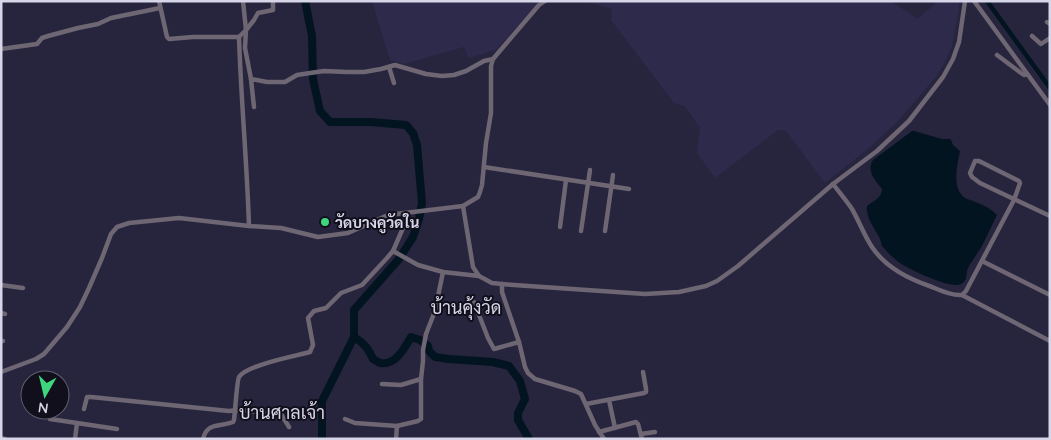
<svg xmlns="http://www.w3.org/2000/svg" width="1051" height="440" viewBox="0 0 1051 440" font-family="Quicksand,Sarabun,sans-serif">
<rect width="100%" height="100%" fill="#27243e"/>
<g fill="#2e2a4b">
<path d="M372,1H541L534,7L496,50L468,58L464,47L403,64L390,60Z"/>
<path d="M583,1H891L918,19L938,1H959V8L952,46L944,64L935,78L896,123L869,148L825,183L786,131L778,130L715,178L697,153L700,128L685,106L674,103L611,20L612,9Z"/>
</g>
<path fill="#01141f" d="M912,131H914L942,139H950L951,140L953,145L960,151C957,166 950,194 970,200C979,203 991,208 997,215L982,246L969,266L967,271L966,279C964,282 961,285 957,285C945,286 905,268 896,260C891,256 886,251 882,246C881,242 880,238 878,235C873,226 866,217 867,206C873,201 882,198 882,189C875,180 866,171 873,160Z"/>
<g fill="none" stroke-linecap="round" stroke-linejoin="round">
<path stroke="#01141f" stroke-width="4.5" d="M987,1L1050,88"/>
<g stroke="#01141f" stroke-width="8">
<path d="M305,1L312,36L313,79L320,111L330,122H371L406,125L413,133L417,145L422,203L419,219L413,237L399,259L354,310V337L322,401V439"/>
<path d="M354,337C364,343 368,348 373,359C375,360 378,362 380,363C396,366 405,347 411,337L420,340L428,346L429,351L435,357L449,359L493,362L509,366L520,381L525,399L518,413V420L529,439"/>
</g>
<g stroke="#6e6672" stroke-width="4.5">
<path d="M159,1L167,37L169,39L193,37H239"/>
<path d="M243,1L246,30L239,37C241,100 247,163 249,226"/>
<path d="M974,1L1050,105"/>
<path d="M1047,22L1050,24"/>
<path d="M1032,36L1041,44L1050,38"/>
<path d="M1,49L37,44L42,38L48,36L78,28L98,24L111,18L160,8"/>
<path d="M997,55L1021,73L1024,75L1027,74"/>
<path d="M389,67L394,83"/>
<path d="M251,79L267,82H285L297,75L310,73L324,71L347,72H364L381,69L395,65L426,74L442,76L454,75L466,71L484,61L493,59"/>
<path d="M254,107L251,79L245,48L246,30L254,20L258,13L273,10V1"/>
<path d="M484,167L629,189"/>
<path d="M833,184C839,192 846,200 852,209C859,221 864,235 872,247C886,268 909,279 932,287C941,291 953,296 962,295L1050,341"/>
<path d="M463,206L473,267L479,276L492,283L514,285L645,294L679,292L706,286L717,281L738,266L833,184L877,151L909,121L943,77L953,59L959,42L965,1"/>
<path d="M560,227L566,180"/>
<path d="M581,231L590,170"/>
<path d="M605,231L613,175"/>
<path d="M393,251L418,265L443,272L479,276"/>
<path d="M982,261L1050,295"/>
<path d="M502,284V292L519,342L525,367L528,373L535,379L575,391L581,394L595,425L604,439"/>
<path d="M1,285L23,288"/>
<path d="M962,295L966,291L1014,200L1020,183L1019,181L979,161H975L970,173L972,177L980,183L1050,216"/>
<path d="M474,302L488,338L494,349L519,342"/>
<path d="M1,313L5,314"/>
<path d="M1,341H3"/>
<path d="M1,372L36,359L44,354L67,327L80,307L89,288L102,258L111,234L117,227L129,223L179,218L249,226L281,228L318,237L348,233L388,215L463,206L478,197L480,192L482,185L486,143L491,113V66L493,59L539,5L545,1"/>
<path d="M382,384L401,385L421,379"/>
<path d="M609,400L615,428"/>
<path d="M586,404L644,393L646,392V389L643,372"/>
<path d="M84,409L87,397H91L229,411L238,410L281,414L289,427"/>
<path d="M50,419L77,423"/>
<path d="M345,419L355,423L397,426"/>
<path d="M599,432L636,422L638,424L642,439"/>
<path d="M641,434L655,432"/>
<path d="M1,438L5,439"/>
<path d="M75,439L77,423L117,429"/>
<path d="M203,439C207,422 220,427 233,422L234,420C235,413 237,380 239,377C246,365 296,356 310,352L313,345L308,318L314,311L326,308L341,293L362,285L387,258L393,251L403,228L404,213"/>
<path d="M396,439L397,426L418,421L421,419V379L423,361V350L426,334L435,311L443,272"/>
</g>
</g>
<circle fill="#3fd77d" stroke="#100f1b" stroke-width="2" cx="325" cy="222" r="5"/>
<g text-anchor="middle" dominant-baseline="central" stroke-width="4" stroke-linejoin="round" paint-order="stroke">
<g font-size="15" font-weight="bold" fill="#d7d6e8" stroke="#100f1b" text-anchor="start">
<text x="335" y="222">วัดบางคูวัดใน</text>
</g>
<g font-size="18" fill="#d7d6e8" stroke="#100f1b">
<text x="466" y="307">บ้านคุ้งวัด</text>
<text x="282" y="412">บ้านศาลเจ้า</text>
</g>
</g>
<rect width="1051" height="440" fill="none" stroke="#d7d6e8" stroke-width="5"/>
<g transform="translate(45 395) rotate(188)"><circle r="24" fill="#100f1b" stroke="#605f6d"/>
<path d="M0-4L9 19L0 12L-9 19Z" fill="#3fd77d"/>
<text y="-8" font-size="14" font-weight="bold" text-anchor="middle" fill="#d7d6e8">N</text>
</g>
</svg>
